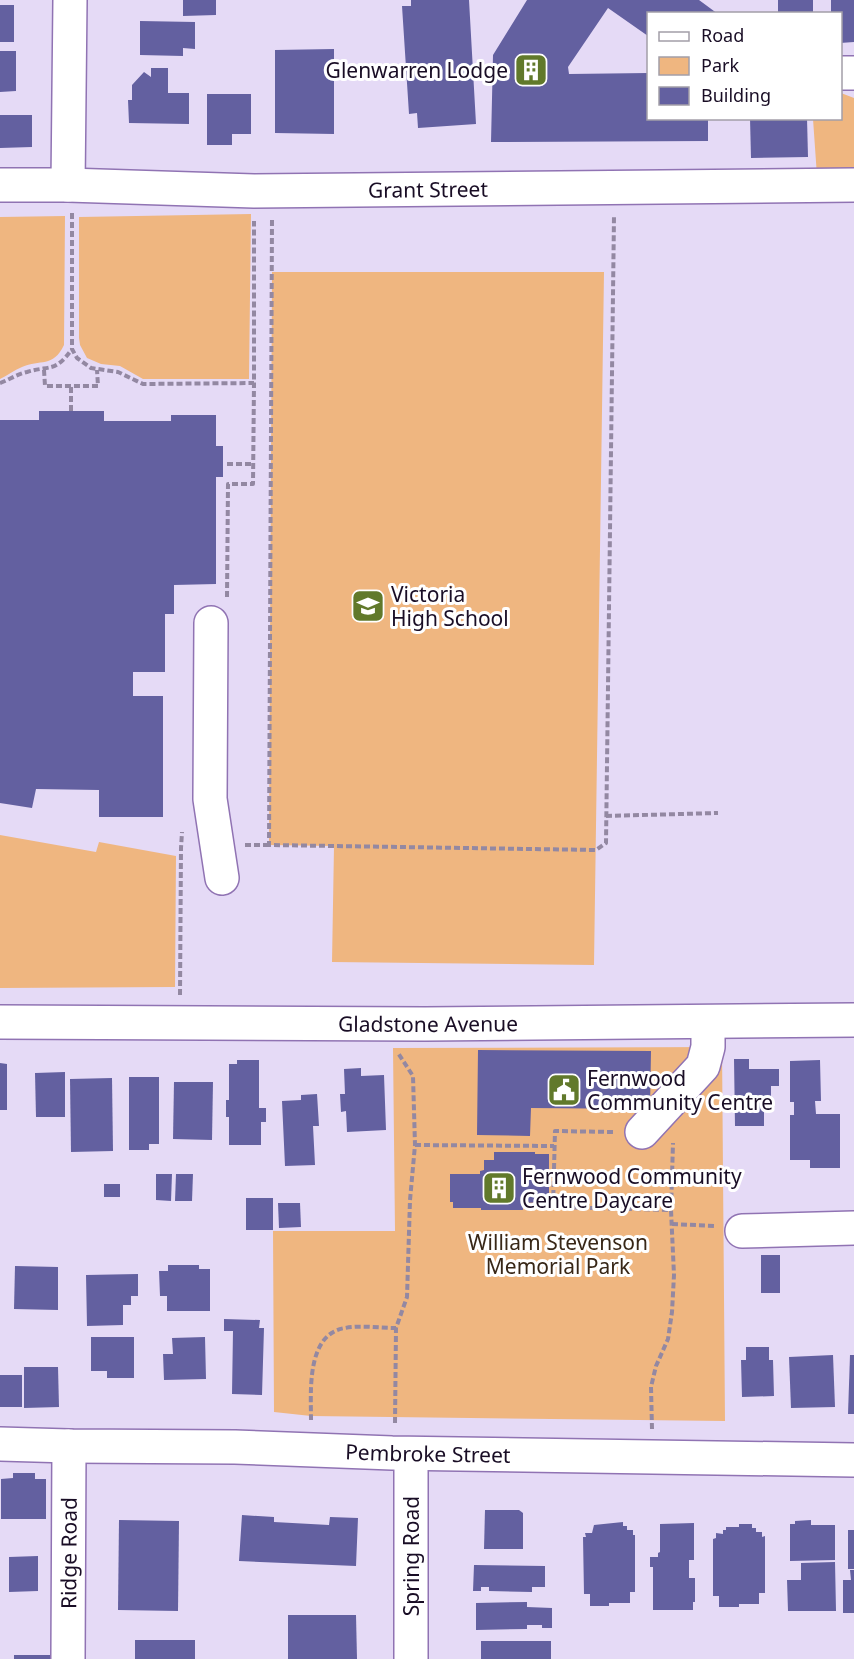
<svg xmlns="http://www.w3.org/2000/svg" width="854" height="1659" viewBox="0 0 854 1659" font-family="'Noto Sans',sans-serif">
<rect width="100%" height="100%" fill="#e5daf6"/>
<g fill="#efb680">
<path d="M841,93L854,98V174L817,176L813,119L840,118Z"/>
<path d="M251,214L249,379H143L120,366L101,364L87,358L80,345L79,338V217Z"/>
<path d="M65,216L64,345C53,368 40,359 22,367C14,370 7,376 0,379V217Z"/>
<path d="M272,272H604L594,965L332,962L334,846L269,845Z"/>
<path d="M0,835L96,852L99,842L176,856L175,987L0,988Z"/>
<path d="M722,1047L725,1421L311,1416L274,1412L273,1231H395L393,1048Z"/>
</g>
<g fill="#6360a0">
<path d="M183,0H216V15L183,16Z"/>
<path d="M411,0H469L476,124L418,128L417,113L409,114L402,6H411Z"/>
<path d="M527,0H699L718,14H648V36L608,8L568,67L569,74L648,73V118H708V141L491,142L493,55Z"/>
<rect x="778" y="0" width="35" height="14"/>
<path d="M831,0H854V42L840,43V14H831Z"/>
<rect x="0" y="5" width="14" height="37"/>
<path d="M140,21L195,22V49L183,48V56L140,55Z"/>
<path d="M334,49V134L275,133V50Z"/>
<path d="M0,51H16V91L0,92Z"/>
<path d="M151,68H168V93H189V124L129,123L128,100H132V85L144,72L151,77Z"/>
<path d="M207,94H251V134H232V145H207Z"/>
<path d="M0,115H32V147L0,148Z"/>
<path d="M750,118H807L808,157L751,158Z"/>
<path d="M39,411H104V421H171V415H216V446H223V477H216V584L174,585V614H165V672H133V696H163V817H99V790L36,789L32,808L0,803V420H39Z"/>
<path d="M478,1050L651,1051L650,1109L531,1108L530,1136L477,1135Z"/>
<path d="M734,1059H749V1069H779V1086H771V1098H764V1126H735Z"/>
<path d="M237,1060H259V1108H266V1122H261V1145H229V1117H226V1100H229V1064H237Z"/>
<path d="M820,1060L821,1101H815L816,1114H840V1168H810V1160H790V1115H794V1102H790V1061Z"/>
<path d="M0,1063L7,1064V1110H0Z"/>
<path d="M361,1068V1076L384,1075L386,1130L347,1132L346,1111L341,1112L340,1094H345L344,1069Z"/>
<path d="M65,1072V1117H36L35,1073Z"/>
<path d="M129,1077H159V1144H149V1150H129Z"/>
<path d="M112,1078L113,1151L71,1152L70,1079Z"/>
<path d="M174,1082H213L212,1140L173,1139Z"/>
<path d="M317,1094L319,1126H313L315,1165L285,1166L282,1101L301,1100V1095Z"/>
<path d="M494,1152H535V1154H549V1202L523,1203V1210H481V1208H453V1202H450V1174H480V1171L484,1170V1160H494Z"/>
<path d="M156,1174H172L171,1201L156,1200Z"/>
<path d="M176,1174H193L192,1201H175Z"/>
<rect x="104" y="1184" width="16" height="13"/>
<rect x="246" y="1198" width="27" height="32"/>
<path d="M278,1203H300L301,1227L279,1228Z"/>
<rect x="761" y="1255" width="19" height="38"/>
<path d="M168,1265H199V1269H210V1311H167V1296H160L159,1271H168Z"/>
<path d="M15,1266L58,1267V1310L14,1309Z"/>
<path d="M138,1274V1296H131V1305H123V1325L87,1326L86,1275Z"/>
<path d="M224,1319L260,1320L259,1328H264L262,1395L232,1394L233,1331H224Z"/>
<path d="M91,1337H134V1378H107V1371H91Z"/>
<path d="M205,1337L206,1379L164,1380L163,1354H173L172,1338Z"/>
<path d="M746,1347H769V1360H773L774,1396L742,1397L741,1360H746Z"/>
<path d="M833,1355L835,1407L791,1408L789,1357Z"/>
<path d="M850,1355H854V1414H848Z"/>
<path d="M24,1367H58L59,1407L24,1408Z"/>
<rect x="0" y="1375" width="22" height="32"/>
<path d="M13,1473H35V1479H46V1519H1V1479L13,1478Z"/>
<path d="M485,1510H519L523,1513V1549H484Z"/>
<path d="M242,1515L274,1517V1522L329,1525L330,1517L358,1518L356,1566L239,1561Z"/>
<path d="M119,1520L179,1521L178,1611L118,1610Z"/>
<path d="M811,1520V1525H835V1560L790,1561V1524H795V1521Z"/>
<path d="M623,1522V1526H627V1530H633V1535H635V1592H630V1603H609V1606H590V1594H584L583,1537H586L585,1533H592L594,1525Z"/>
<path d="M694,1523V1560H689V1578H695V1602H693V1610H653V1567H650V1557H658V1553L660,1552V1524Z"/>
<path d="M739,1524H752V1528H756V1532H762V1537L765,1536V1593H759V1604H739V1607H719V1596H713V1539L716,1538V1533L723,1534V1530H726V1527H739Z"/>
<rect x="848" y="1530" width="6" height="39"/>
<path d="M38,1556V1591L9,1592V1557Z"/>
<path d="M835,1562L836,1611H788L787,1580H801V1563Z"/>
<path d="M474,1565L545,1566V1587H532V1592L489,1591V1587H481V1591H473Z"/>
<path d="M850,1570H854V1613H843V1580H851Z"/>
<path d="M527,1602V1607L552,1608V1628H542V1625H527V1629L476,1630V1603Z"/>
<path d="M288,1615H356L357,1659H288Z"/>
<rect x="135" y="1640" width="60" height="19"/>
<rect x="481" y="1641" width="70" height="18"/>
<rect x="14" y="1655" width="36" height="4"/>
</g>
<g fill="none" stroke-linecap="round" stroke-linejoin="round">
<g stroke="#9073b3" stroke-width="36">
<g id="minor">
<path d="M840,73H854"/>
<path id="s1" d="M0,185H68L254,191L854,185"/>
<path d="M68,185L70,0"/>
<path d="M211,623L210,799L222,878"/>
<path id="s2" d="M0,1022L425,1024L854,1020"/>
<path d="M642,1132L703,1066L708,1047V1022"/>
<path d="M742,1231L854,1228"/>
<path id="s3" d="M0,1444L69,1446L235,1447L392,1453L854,1460"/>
<path id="s4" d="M68,1659L69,1446"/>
<path d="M411,1659V1454"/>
</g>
</g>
<g stroke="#9388a2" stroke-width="4" stroke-dasharray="6 3" stroke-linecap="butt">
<path d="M72,213V349L77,358L91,368L118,372L143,384L254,383V221"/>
<path d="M272,220L269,845L596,850L606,843L614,216"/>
<path d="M44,370L45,386H98L97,370"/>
<path d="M0,383C9,380 17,374 27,372C50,365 55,373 72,349"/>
<path d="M71,411V386"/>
<path d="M227,464H253"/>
<path d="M227,597L228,484H253L254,383"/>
<path d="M606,816L718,813"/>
<path d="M245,845H269"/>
<path d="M180,995L181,848L182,832"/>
<path d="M613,1132L555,1131L553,1207L671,1210"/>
<path d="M415,1145L554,1146"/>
<path d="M672,1224L715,1226"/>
<path d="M311,1420C311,1392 306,1334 345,1328C361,1325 379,1328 396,1328"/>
<path d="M395,1423L396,1328L407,1297L410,1200L415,1145L413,1076L398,1053"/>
<path d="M652,1429L651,1387L656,1366L668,1339L672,1312L674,1275L671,1210L673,1143"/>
</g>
<use href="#minor" stroke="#fff" stroke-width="33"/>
</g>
<defs>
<g id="building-square" transform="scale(1.725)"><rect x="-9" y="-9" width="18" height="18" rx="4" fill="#61792b" stroke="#fff"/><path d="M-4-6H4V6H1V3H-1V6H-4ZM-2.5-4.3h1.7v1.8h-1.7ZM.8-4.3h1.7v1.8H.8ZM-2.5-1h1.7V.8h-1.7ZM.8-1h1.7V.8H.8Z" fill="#fff"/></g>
<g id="school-square" transform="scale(1.725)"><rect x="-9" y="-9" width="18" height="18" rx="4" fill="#61792b" stroke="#fff"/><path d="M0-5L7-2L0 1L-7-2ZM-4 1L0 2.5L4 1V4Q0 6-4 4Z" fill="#fff"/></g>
<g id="civic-square" transform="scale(1.725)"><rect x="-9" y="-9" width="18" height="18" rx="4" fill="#61792b" stroke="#fff"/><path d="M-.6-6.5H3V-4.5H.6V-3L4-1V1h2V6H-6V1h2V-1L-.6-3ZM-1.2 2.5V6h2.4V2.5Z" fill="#fff"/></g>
</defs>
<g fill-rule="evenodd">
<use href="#building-square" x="531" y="70"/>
<use href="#school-square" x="368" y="606"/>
<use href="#civic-square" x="564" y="1090"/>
<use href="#building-square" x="499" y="1188"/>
</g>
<g text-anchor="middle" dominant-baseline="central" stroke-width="6" stroke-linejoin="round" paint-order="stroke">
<g font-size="21" fill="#190d25" stroke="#fff" text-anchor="start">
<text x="508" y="70" text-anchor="end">Glenwarren Lodge</text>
<text x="391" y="594">Victoria<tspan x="391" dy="24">High School</tspan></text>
<text x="587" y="1078">Fernwood<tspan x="587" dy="24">Community Centre</tspan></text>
<text x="522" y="1176">Fernwood Community<tspan x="522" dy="24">Centre Daycare</tspan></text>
</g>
<g font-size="21" fill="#190d25" stroke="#fff">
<text stroke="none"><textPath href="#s1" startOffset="428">Grant Street</textPath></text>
<text stroke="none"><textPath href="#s2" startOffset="428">Gladstone Avenue</textPath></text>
<text stroke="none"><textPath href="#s3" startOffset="428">Pembroke Street</textPath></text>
<text stroke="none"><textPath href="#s4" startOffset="106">Ridge Road</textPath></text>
<text transform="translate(411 1556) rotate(-90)">Spring Road</text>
</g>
<g font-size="21" fill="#382717" stroke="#fff">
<text x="558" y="1242">William Stevenson<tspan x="558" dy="24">Memorial Park</tspan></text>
</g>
</g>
<rect x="647" y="12" width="195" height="108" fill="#ffffff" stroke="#a39ea8" stroke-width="1.5"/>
<rect x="659" y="32" width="30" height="9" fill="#ffffff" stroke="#a39ea8" stroke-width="1.5"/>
<text x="701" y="42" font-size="18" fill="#190d25">Road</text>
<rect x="659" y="57" width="30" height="18" fill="#efb680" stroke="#a39ea8" stroke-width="1.5"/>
<text x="701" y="72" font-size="18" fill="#190d25">Park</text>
<rect x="659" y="87" width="30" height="18" fill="#6360a0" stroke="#a39ea8" stroke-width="1.5"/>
<text x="701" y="102" font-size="18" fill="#190d25">Building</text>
</svg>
